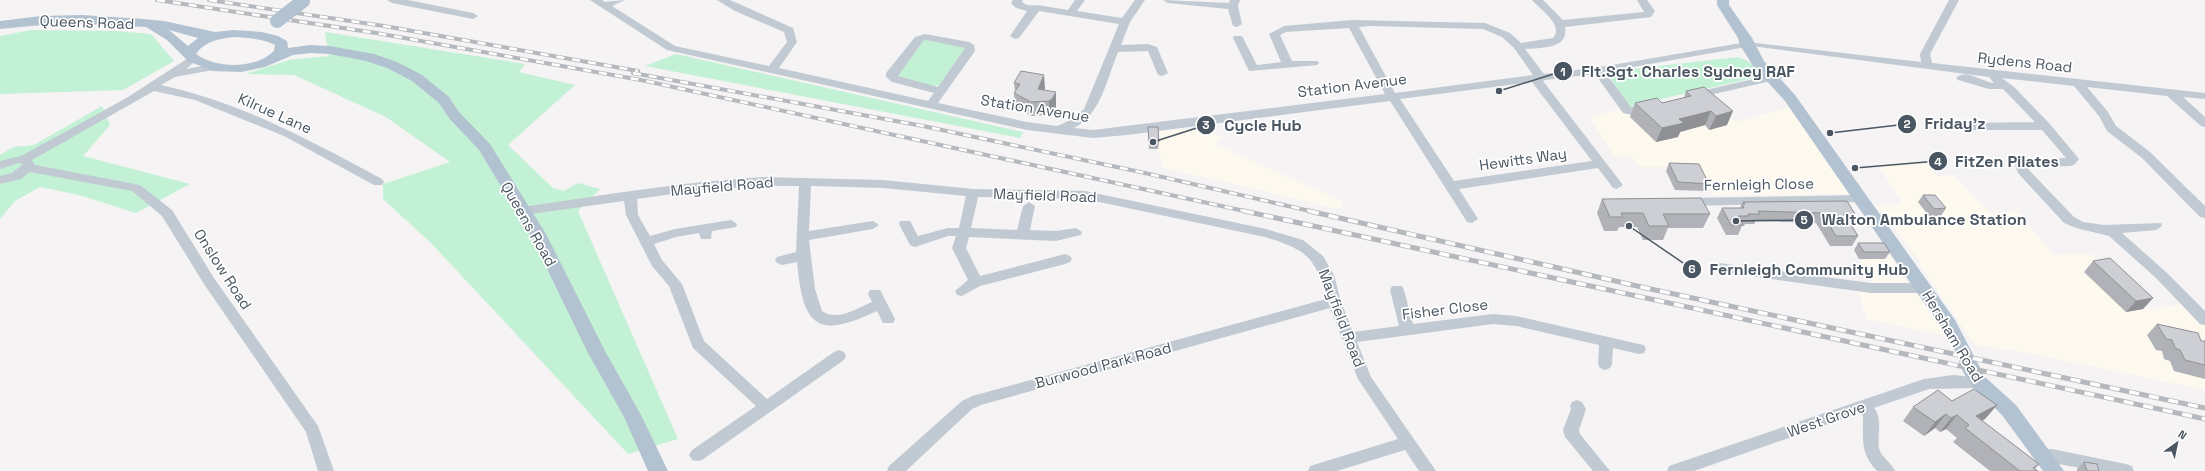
<svg xmlns="http://www.w3.org/2000/svg" width="2205" height="471" viewBox="0 0 2205 471" font-family="'Space Grotesk',sans-serif">
<rect width="100%" height="100%" fill="#f5f3f3"/>
<g fill="#fdf9ef">
<path d="M1705,97L1736,122L1789,108L1849,194L1714,196L1699,167H1640L1632,156L1615,157L1589,117L1620,109Z"/>
<path d="M1196,129L1223,136L1215,144L1344,202L1339,209L1161,167L1164,162L1159,156L1157,131Z"/>
<path d="M1925,161L1937,176L1953,175L1990,213L2017,211L2054,255L2091,254L2149,310L2184,303L2205,326V390L2028,353L1975,345L1920,265L1918,259L1894,227L1874,205L1903,204L1877,164Z"/>
<path d="M1854,250H1885L1947,336L1866,319L1858,290L1874,284Z"/>
</g>
<g fill="#c3f1d5">
<path d="M31,30L117,31L151,34L174,61L123,90L0,94V36Z"/>
<path d="M325,32L525,64L519,72L575,85L508,145L553,188L564,191L578,183L600,189L578,211L678,439L628,454L431,243L383,199V184L450,162L386,117L294,75L245,74L289,60L329,56Z"/>
<path d="M925,39L966,47L940,85L934,86L898,79L895,72Z"/>
<path d="M676,54L1023,132L1020,138L645,66Z"/>
<path d="M1738,57C1747,59 1757,67 1758,77L1630,106L1606,72Z"/>
<path d="M102,106L110,125L83,156L190,184L136,213L79,195L40,187L15,201L0,219V155L14,147L34,145Z"/>
</g>
<g fill="none" stroke-linecap="round" stroke-linejoin="round">
<g fill="#c1cad2" fill-rule="evenodd">
<path d="M387,0H408L473,13L478,16L473,19L392,3Z"/>
<path d="M590,0H602L605,2L625,0L612,6L675,46L769,66L787,42L784,32L735,11L717,0H730L793,28L797,42L779,68L928,101L934,93L892,82L886,77V73L915,37L925,34L969,42L974,45L975,51L938,103L1027,122L1057,126L1062,124L1074,118L1084,109L1119,24L1039,11L1019,38L1015,39L1010,36L1027,11L1016,8L1011,3L1013,0H1023L1022,2C1026,6 1032,6 1037,5L1068,10L1075,0H1085L1077,11L1122,18L1135,0H1145L1130,22L1121,45L1148,44L1157,47L1168,73L1162,76L1158,75L1148,51L1118,52C1107,79 1101,114 1074,128L1093,130L1385,94L1349,28L1286,32L1280,35L1292,61H1317L1319,63L1317,65L1249,71L1233,38L1234,36H1242L1257,65L1281,62L1269,34L1284,26L1352,20L1485,23L1510,33L1521,43L1553,38C1565,25 1539,9 1532,0H1543L1563,20L1644,12L1637,0H1647L1655,11L1651,17L1565,27C1569,49 1541,48 1525,49L1544,74L1606,66L1747,42L1921,62L1920,54L1949,0H1959L1930,54L1932,63L2205,93V99L2183,97L2205,117V127L2201,126L2167,96L2087,87L2108,112L2116,126L2150,152L2205,206V218L2200,217L2142,158L2107,131L2099,116L2074,86L2002,78L2014,87L2049,123L2079,159L2074,165L2070,166L2027,167L2028,169L2074,217L2083,222L2104,225L2161,223L2162,226L2156,230L2122,233L2166,272L2205,311V325L2200,324L2156,278L2109,236L2076,228L2064,223L2018,173L2015,165L2020,160L2066,158L2042,130H1962L1960,127L1966,123L2035,122L2003,89H1989L1958,80L1956,78C1965,68 1983,82 1994,83L1989,77L1752,46L1605,72L1631,107L1650,103L1656,107L1654,110L1633,115L1623,113L1595,74L1545,80L1543,81L1623,185L1617,189L1613,188L1598,168L1459,189L1478,219L1472,223L1467,222L1390,101L1127,135L1093,138L1027,130L667,50ZM1369,26L1483,29L1502,37L1514,48L1533,75L1395,93L1359,27ZM926,40L965,48L938,87L898,76L923,41ZM1532,82L1592,161L1454,181L1400,99Z"/>
<path d="M1163,0L1229,3L1230,0H1240L1238,6L1242,24L1237,27L1233,26L1228,9L1168,3Z"/>
<path d="M193,55L199,58L186,69L213,64L219,67L213,70L175,77L161,85C243,103 309,140 382,179L384,182L382,185H374L284,136L195,100L154,91L32,160L35,165L140,185L172,210L214,278L318,426L334,471H318L306,432L204,284L162,216L132,191L30,172L21,179L0,184V176L12,173L23,164L19,163L0,169V161L21,156L85,121L128,97Z"/>
<path d="M1780,73L1784,74L1786,76L1784,78L1692,99L1686,96L1692,93Z"/>
<path d="M763,177L883,180L973,189L1085,191L1266,229L1303,240L1323,256L1334,275L1341,302L1353,332L1399,326L1390,290L1392,286H1402L1404,290L1413,324L1493,314L1516,316L1639,344L1644,345L1646,349L1644,353L1639,354L1613,348L1612,364L1610,368L1605,370L1600,368L1598,364L1599,345L1516,326L1493,324L1357,342L1371,377L1436,471H1419L1405,450L1337,471H1308L1310,466L1398,439L1358,379L1330,308L981,405L972,409L906,471H887L889,466L962,401L972,396L1326,299C1316,256 1306,250 1265,237L1085,199L978,197L971,228L1017,230L1023,206L1029,202L1035,206L1030,230L1056,231L1076,228L1082,232L1081,235L1056,241L969,237L966,248L980,276L1065,254L1070,256L1072,259L1070,262L1065,264L980,286L962,296L957,295L955,291L968,280L952,248L956,236H948L915,247L910,245L899,224L900,221H910L918,236L948,228H959L966,196L883,188L811,186L809,231L873,221L879,225L873,229L809,240L815,289L822,311C838,322 857,308 872,302L868,294L870,290H880L895,319L893,323H883L877,311C816,340 803,326 797,262L782,265L777,263L775,260L777,257L796,252L799,186C744,185 691,191 637,199L638,215L650,236L675,229L731,220L737,224L736,227L712,231L711,239H701L699,233L676,237L654,244L662,260L682,284L704,341L767,399L834,352L839,350L844,352L846,356L844,360L702,460L697,461L692,460L689,455L692,450L756,406L693,348L669,286L652,266L626,215L624,201L523,215L517,211L523,207C603,195 682,182 763,177Z"/>
<path d="M1861,195L1865,196L1867,199L1865,202L1685,206L1679,202L1685,198Z"/>
<path d="M1719,263L1871,283H1924L1929,285L1931,288L1929,291L1924,293H1871L1714,271L1712,268L1714,265Z"/>
<path d="M1953,375L1984,378L1986,382L1984,386L1979,388L1929,389L1874,408C1883,418 1877,436 1879,448C1881,457 1891,462 1895,471H1877C1860,453 1863,439 1863,416L1860,413L1694,471H1667L1669,466L1924,379Z"/>
<path d="M1577,400L1582,402L1586,409L1579,430L1580,434L1610,471H1593L1565,437L1563,430L1571,409L1570,406L1572,402Z"/>
<path d="M2042,449H2052L2126,464L2132,466L2134,471H2096L2037,460L2034,455L2037,450Z"/>
</g>
<g fill="#b3c2d1" fill-rule="evenodd">
<path d="M1717,0H1729V5L1752,38L1764,61L1795,95L1955,320L1985,377L2016,405L2064,471H2043L2002,415L1973,387L1963,372L1954,348L1943,330L1785,101L1753,66L1740,45L1738,38L1717,5Z"/>
<path d="M41,16L82,15L143,19L164,21L215,32L233,30L262,32L278,36L287,41L288,48L310,45L330,46L374,54L397,62L422,75L449,97L459,112L490,144L546,234L605,351L641,415L668,471H648L624,417L588,353L530,234L479,150L449,118L439,103L412,81L387,68L366,61L330,54L310,53L293,55L265,67L241,72L213,71L188,61L167,40L146,27L62,23L0,29V21ZM169,30L198,38L188,46ZM233,37C248,38 262,38 275,45L274,51C256,69 216,69 196,54C205,41 219,39 233,37Z"/>
</g>
<g stroke="#b5b8bd" stroke-width="4">
<g id="rail-far1">
<path d="M157,0L376,33L641,80L1249,212"/>
<path d="M209,0L384,26L638,71"/>
<path d="M633,73L923,126L1145,173L1314,212"/>
</g>
</g>
<g stroke="#b5b8bd" stroke-width="5">
<g id="rail">
<path d="M1244,211L2205,419"/>
<path d="M1309,211L1646,288L2205,408"/>
</g>
</g>
<use href="#rail-far1" stroke="#fff" stroke-width="2.5" stroke-dasharray="8" stroke-linecap="butt"/>
<use href="#rail" stroke="#fff" stroke-width="3.5" stroke-dasharray="10" stroke-linecap="butt"/>
<path stroke="#b3c2d1" stroke-width="14" d="M277,21L303,1"/>
</g>
<g fill="#b0b2b7">
<path d="M1014,83L1045,89L1044,90L1056,106L1053,113L1049,115L1032,116L1015,107L1014,93L1015,92Z"/>
<path d="M1704,87L1727,125L1709,130L1705,125L1680,132L1678,137L1656,142L1630,117L1635,103H1662L1684,98L1686,91Z"/>
<path d="M1148,127L1159,142L1158,149H1149Z"/>
<path d="M1669,163L1709,184L1705,191L1675,190L1666,171Z"/>
<path d="M1923,195L1946,208L1941,216H1929L1918,202Z"/>
<path d="M1602,199L1710,214L1703,228H1668L1663,240H1643L1637,227H1619L1617,231H1604L1597,213Z"/>
<path d="M1743,202L1855,214L1850,223L1858,236L1852,246H1830L1816,223L1756,221L1754,224H1745L1744,226H1742L1738,235H1726L1717,218L1722,208H1740Z"/>
<path d="M1858,243L1890,252L1885,259H1859L1854,250Z"/>
<path d="M2093,261L2153,298L2143,309L2126,312L2084,272Z"/>
<path d="M2157,324L2201,341H2205V379L2174,371L2170,361L2164,359L2162,351L2156,350L2147,335Z"/>
<path d="M1952,401L1997,405L1985,419L1982,421L2039,464L2035,469L2038,471H1990L1953,442L1957,438L1946,429L1940,432L1935,428L1924,436L1903,421L1913,407Z"/>
<path d="M2084,462L2099,471H2077V469Z"/>
</g>
<g fill="#909195">
<path d="M1044,75L1045,89L1039,101L1038,89Z"/>
<path d="M1056,92V106L1053,113L1049,115V101Z"/>
<path d="M1711,111L1705,125L1680,132L1678,137L1656,142L1662,128L1679,119Z"/>
<path d="M1733,111L1727,125L1709,130L1716,116Z"/>
<path d="M2153,298L2143,309L2126,312L2136,301Z"/>
<path d="M1997,405L1985,419L1965,429L1976,416Z"/>
<path d="M1946,414L1935,428L1924,436L1935,422Z"/>
<path d="M1957,415L1946,429L1940,432L1951,418Z"/>
</g>
<g fill="#cdcfd5" stroke="#909195">
<path d="M1021,71L1044,75L1038,89L1056,92L1052,99L1049,101L1031,102L1014,93L1020,84L1014,83Z"/>
<path d="M1704,87L1733,111L1716,116L1711,111L1679,119L1684,123L1662,128L1635,103L1657,98L1662,103L1691,96L1686,91Z"/>
<path d="M1148,127H1158L1159,142H1149Z"/>
<path d="M1669,163L1699,164L1709,184L1678,182Z"/>
<path d="M1923,195H1935L1946,208L1934,209Z"/>
<path d="M1701,198L1710,214H1663L1669,226H1649L1643,213H1621L1623,217H1610L1602,199Z"/>
<path d="M1847,201L1855,214H1844L1858,236H1836L1822,213L1758,211L1760,214H1748L1749,216H1738L1743,225H1731L1722,208H1744L1742,204H1745L1743,202Z"/>
<path d="M1858,243H1884L1890,252H1864Z"/>
<path d="M2110,258L2153,298L2136,301L2093,261Z"/>
<path d="M2157,324L2198,333L2201,341H2205V365L2185,360L2180,350L2175,348L2172,340L2166,339Z"/>
<path d="M1974,389L1997,405L1976,416L2039,464L2033,468L2038,471H2020L1965,428L1969,425L1957,415L1951,418L1946,414L1935,422L1913,407L1938,390L1952,401Z"/>
<path d="M2084,462L2097,464L2099,471H2087Z"/>
</g>
<g text-anchor="middle" dominant-baseline="central" stroke-width="3.5" stroke-linejoin="round" paint-order="stroke">
<g font-size="15" fill="#4a5661" stroke="#fff">
<text transform="translate(87 22) rotate(2)">Queens Road</text>
<text transform="translate(2025 62) rotate(6)">Rydens Road</text>
<text transform="translate(1352 85) rotate(-7)">Station Avenue</text>
<text transform="translate(1035 108) rotate(9)">Station Avenue</text>
<text transform="translate(275 113) rotate(24)">Kilrue Lane</text>
<text transform="translate(1523 159) rotate(-8)">Hewitts Way</text>
<text transform="translate(1759 184) rotate(-1)">Fernleigh Close</text>
<text transform="translate(722 186) rotate(-5)">Mayfield Road</text>
<text transform="translate(1045 195) rotate(2)">Mayfield Road</text>
<text transform="translate(529 224) rotate(60)">Queens Road</text>
<text transform="translate(223 269) rotate(57)">Onslow Road</text>
<text transform="translate(1445 309) rotate(-7)">Fisher Close</text>
<text transform="translate(1342 318) rotate(69)">Mayfield Road</text>
<text transform="translate(1953 336) rotate(59)">Hersham Road</text>
<text transform="translate(1103 365) rotate(-15)">Burwood Park Road</text>
<text transform="translate(1826 419) rotate(-19)">West Grove</text>
</g>
</g>
<path fill="none" stroke="#4a5661" stroke-width="1.5" d="M1499 91L1563 71M1830 133L1907 124M1153 142L1206 125M1855 168L1938 161M1736 221L1804 220M1629 226L1692 269"/>
<g fill="#4a5661" stroke="#fff" stroke-width="1.5">
<circle cx="1499" cy="91" r="4"/>
<circle cx="1830" cy="133" r="4"/>
<circle cx="1153" cy="142" r="4"/>
<circle cx="1855" cy="168" r="4"/>
<circle cx="1736" cy="221" r="4"/>
<circle cx="1629" cy="226" r="4"/>
<circle cx="1563" cy="71" r="10"/>
<circle cx="1907" cy="124" r="10"/>
<circle cx="1206" cy="125" r="10"/>
<circle cx="1938" cy="161" r="10"/>
<circle cx="1804" cy="220" r="10"/>
<circle cx="1692" cy="269" r="10"/>
</g>
<g font-size="12" text-anchor="middle" font-weight="bold" fill="#fff">
<text x="1563" y="76">1</text>
<text x="1907" y="128">2</text>
<text x="1206" y="129">3</text>
<text x="1938" y="166">4</text>
<text x="1804" y="224">5</text>
<text x="1692" y="273">6</text>
</g>
<g font-size="16" text-anchor="middle" font-weight="bold" fill="#4a5661" stroke="#fff" stroke-width="3.5" stroke-linejoin="round" paint-order="stroke">
<text x="1688" y="77">Flt.Sgt. Charles Sydney RAF</text>
<text x="1955" y="129">Friday'z</text>
<text x="1263" y="131">Cycle Hub</text>
<text x="2007" y="167">FitZen Pilates</text>
<text x="1924" y="225">Walton Ambulance Station</text>
<text x="1809" y="275">Fernleigh Community Hub</text>
</g>
<g transform="translate(2177 443) rotate(33)" stroke="#ffffff" stroke-width="3" paint-order="stroke">
<path d="M0-3L7 15L0 10L-7 15Z" fill="#4a5661"/>
<text y="-6" font-size="11" font-weight="bold" text-anchor="middle" fill="#4a5661">N</text>
</g>
</svg>
